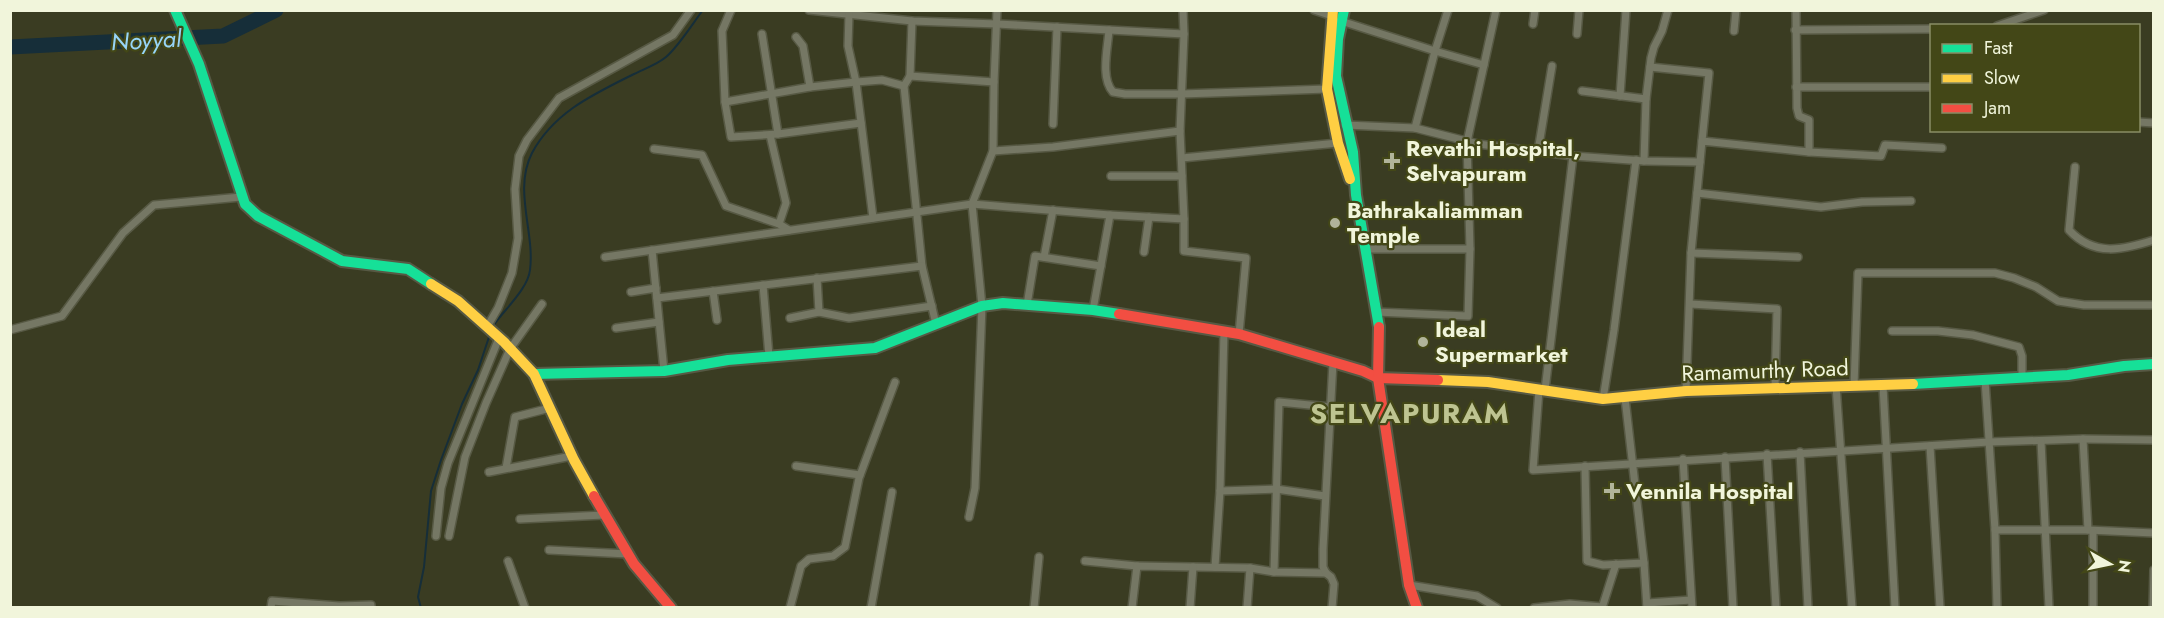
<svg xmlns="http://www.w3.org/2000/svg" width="2164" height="618" viewBox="0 0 2164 618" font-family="Jost,sans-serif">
<rect width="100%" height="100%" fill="#3a3c22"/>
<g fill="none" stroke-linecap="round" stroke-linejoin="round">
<g stroke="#162e39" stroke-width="2">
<path d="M493,326C503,311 528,289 530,270C535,232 513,190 532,153C554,112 594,94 634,74C644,69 658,64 666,57C678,47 693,23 703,10"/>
<path d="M421,608L418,597L424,567L431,491L441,460L462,404L478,370L490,334"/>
</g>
<path stroke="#162e39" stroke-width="15" d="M10,47L223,36L276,10"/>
<g stroke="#575944" stroke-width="10">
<g id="street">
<path d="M731,10L722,31L725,102L731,137L778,134L861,123"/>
<path d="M809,10L912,21L997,24L1184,34"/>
<path d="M1314,10L1332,16"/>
<path d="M1448,10L1435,51L1484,65"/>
<path d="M1668,10L1662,31L1654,47L1651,58L1646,99L1644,161L1700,162L1691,253L1686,391"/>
<path d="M1796,10L1797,108L1799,116L1809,120V152"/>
<path d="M849,14L848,46L856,82L873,218"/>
<path d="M912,21L910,76L994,82"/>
<path d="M1341,21L1435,51L1415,128L1478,144L1573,156L1644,161"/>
<path d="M1533,24L1535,10"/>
<path d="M1997,26L2044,10"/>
<path d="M1109,30C1108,47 1100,78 1113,92L1125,94H1181L1327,89"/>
<path d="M1795,30L1932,29"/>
<path d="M1734,31L1736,10"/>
<path d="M762,34L778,134"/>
<path d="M1577,34L1579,10"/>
<path d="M796,37L803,46L810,87"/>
<path d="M1650,67L1709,73L1702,141"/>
<path d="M910,76L904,86L922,266L936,324"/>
<path d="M1796,87H1932"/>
<path d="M1582,91L1646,99"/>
<path d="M1620,96L1626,10"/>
<path d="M725,102L810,87L856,82L882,80L904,86"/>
<path d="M2138,122L2154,123"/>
<path d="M1053,124L1057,27"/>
<path d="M1345,125L1415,128"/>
<path d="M770,135L786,203L779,224"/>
<path d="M654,149L702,155L726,206L779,224L789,230"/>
<path d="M993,151L1053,147L1180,131"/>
<path d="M1538,151L1552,66"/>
<path d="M1182,158L1338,143"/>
<path d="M1700,162L1702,141L1809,152L1881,156L1885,145L1942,148"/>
<path d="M2075,167L2069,230C2094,257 2123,250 2154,240"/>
<path d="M1111,176H1182"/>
<path d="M1697,193L1821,207L1862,202L1911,201"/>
<path d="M1184,219V251L1246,258L1239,334"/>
<path d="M1366,249H1470"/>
<path d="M652,250L664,371"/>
<path d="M1144,252L1149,217"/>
<path d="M1691,253L1798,257"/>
<path d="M605,257L972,204L1110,215"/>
<path d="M1044,257L1053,210"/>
<path d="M817,278L819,312"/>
<path d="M763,285L769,356"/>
<path d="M713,291L717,320"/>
<path d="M631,292L656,288"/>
<path d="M657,298L922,266"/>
<path d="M1690,304L1777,309L1775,387"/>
<path d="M1027,305L1035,256L1101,266"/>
<path d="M1093,310L1110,215L1184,219L1180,131L1184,34L1183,10"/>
<path d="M1376,312L1468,316L1470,249L1467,142L1496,10"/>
<path d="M790,318L819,312L849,318L932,306"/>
<path d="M487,327L498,308L512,273L518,238L515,189L519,156L527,140L559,98L673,35L691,10"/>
<path d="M616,328L659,322"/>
<path d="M10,330L62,316L123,233L154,205L241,197"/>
<path d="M1892,331H1938L1973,335L2019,347L2022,356V378"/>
<path d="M1985,380L1995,530L1997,608"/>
<path d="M1836,386L1852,608"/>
<path d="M1854,386L1858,273H1995L2014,278L2036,287L2058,301L2084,305H2154"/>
<path d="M1883,386L1895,608"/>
<path d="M1539,390L1533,470L1989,442L2083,439L2088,530"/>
<path d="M1545,390L1573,156"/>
<path d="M1625,398L1644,563L1647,608"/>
<path d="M1603,399L1614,330L1636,160"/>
<path d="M2083,439L2154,440"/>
<path d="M2041,441L2049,608"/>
<path d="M1930,446L1940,608"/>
<path d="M1800,452L1808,608"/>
<path d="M1767,454L1776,608"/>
<path d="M1725,457L1733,608"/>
<path d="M1683,459L1692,608"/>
<path d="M796,466L860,475"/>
<path d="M1585,466L1587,561L1603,565L1644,563"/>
<path d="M506,468L515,417L550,408"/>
<path d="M489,472L572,456"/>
<path d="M1220,491L1276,489L1325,496"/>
<path d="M969,517L975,488L982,306L972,204L993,151L994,82L997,10"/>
<path d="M520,519L604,515"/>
<path d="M1995,530H2088L2154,533"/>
<path d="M436,536L441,488L448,463L499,338"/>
<path d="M449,536L465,457L486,403L510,349L542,304"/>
<path d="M549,550L628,554"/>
<path d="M508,561L525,608"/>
<path d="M1085,561L1137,566"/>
<path d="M1215,567L1220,491L1224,331"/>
<path d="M1274,572L1279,402L1330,407"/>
<path d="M1409,585L1477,596L1497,608"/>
<path d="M1647,603L1691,600"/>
<path d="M271,608L272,601L339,606L371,605V608"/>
<path d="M790,608L801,566L809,559L833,556L845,547L859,478L895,382"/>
<path d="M871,608L892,492"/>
<path d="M1034,608L1039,557"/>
<path d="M1132,608L1137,566L1250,568L1274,572L1326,573"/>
<path d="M1190,608L1193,567"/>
<path d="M1247,608L1250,568"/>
<path d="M1332,608L1334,584L1331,577L1326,573L1323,567V549L1333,362"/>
<path d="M1534,608L1570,604L1602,607"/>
<path d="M1602,608L1616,564"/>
<path d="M2093,608V532"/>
<path d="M2153,608L2154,570"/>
</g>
</g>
<g stroke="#575944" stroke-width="14">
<g id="fast">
<path d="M175,10L199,64L245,204L258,216L342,261L408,269L431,284"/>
<path d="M1344,10L1338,39L1336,76L1353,152L1356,195L1379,327"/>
<path d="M534,374L664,371L728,360L875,348L982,306L1003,303L1093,310L1119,314"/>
<path d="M1913,384L2068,375L2124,366L2154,364"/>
</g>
</g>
<g stroke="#575944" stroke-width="14">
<g id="slow">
<path d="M1333,10L1327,89L1338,143L1350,179"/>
<path d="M431,284L458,301L504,342L534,374L574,460L594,496"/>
<path d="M1438,380L1488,382L1603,399L1686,391L1913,384"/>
</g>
</g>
<g stroke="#575944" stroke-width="14">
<g id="jam">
<path d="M1119,314L1239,334L1363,371L1378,378L1438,380"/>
<path d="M1379,327L1378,378L1409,585L1417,608"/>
<path d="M594,496L634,564L671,608"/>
</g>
</g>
<use href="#street" stroke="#757764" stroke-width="7"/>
<use href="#fast" stroke="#16e098" stroke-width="10"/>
<use href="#slow" stroke="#ffcf43" stroke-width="10"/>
<use href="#jam" stroke="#f24e42" stroke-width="10"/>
</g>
<g fill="#b1b49a" stroke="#434717" stroke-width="2">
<path d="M1389 152h6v6h6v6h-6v6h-6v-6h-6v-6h6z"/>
<circle cx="1335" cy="223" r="6"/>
<circle cx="1423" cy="342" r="6"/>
<path d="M1609 482h6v6h6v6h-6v6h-6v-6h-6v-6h6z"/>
</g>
<g text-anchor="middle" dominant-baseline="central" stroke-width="4.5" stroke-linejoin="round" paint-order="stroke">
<g font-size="22" font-weight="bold" fill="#f1f5db" stroke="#434717" text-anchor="start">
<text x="1406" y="148">Revathi Hospital,<tspan x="1406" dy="25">Selvapuram</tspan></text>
<text x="1347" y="210">Bathrakaliamman<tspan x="1347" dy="25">Temple</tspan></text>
<text x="1435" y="329">Ideal<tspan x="1435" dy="25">Supermarket</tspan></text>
<text x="1626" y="491">Vennila Hospital</text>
</g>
<g font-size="22" fill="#f1f5db" stroke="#434717">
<text transform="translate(1765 370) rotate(-2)">Ramamurthy Road</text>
</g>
<g font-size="24" font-style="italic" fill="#97d5f8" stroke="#434717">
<text transform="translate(146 40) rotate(-3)">Noyyal</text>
</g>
<g font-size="28" font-weight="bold" letter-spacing="1.5" fill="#bec491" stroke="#434717">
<text x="1410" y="413">SELVAPURAM</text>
</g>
</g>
<rect width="2164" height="618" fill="none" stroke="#f1f5db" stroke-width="24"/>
<rect x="1930" y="24" width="210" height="108" fill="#434717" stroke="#898d65" stroke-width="1.5"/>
<rect x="1942" y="44" width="30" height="9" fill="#16e098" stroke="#898d65" stroke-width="1.5"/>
<text x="1984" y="54" font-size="18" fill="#f1f5db">Fast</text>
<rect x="1942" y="74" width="30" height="9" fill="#ffcf43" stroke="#898d65" stroke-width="1.5"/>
<text x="1984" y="84" font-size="18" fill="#f1f5db">Slow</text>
<rect x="1942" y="104" width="30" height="9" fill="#f24e42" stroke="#898d65" stroke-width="1.5"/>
<text x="1984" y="114" font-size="18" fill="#f1f5db">Jam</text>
<g transform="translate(2110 564) rotate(99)" stroke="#434717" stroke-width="4.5" paint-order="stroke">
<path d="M0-4.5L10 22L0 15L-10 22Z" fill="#f1f5db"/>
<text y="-9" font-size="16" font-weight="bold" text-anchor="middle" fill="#f1f5db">N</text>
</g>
</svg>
